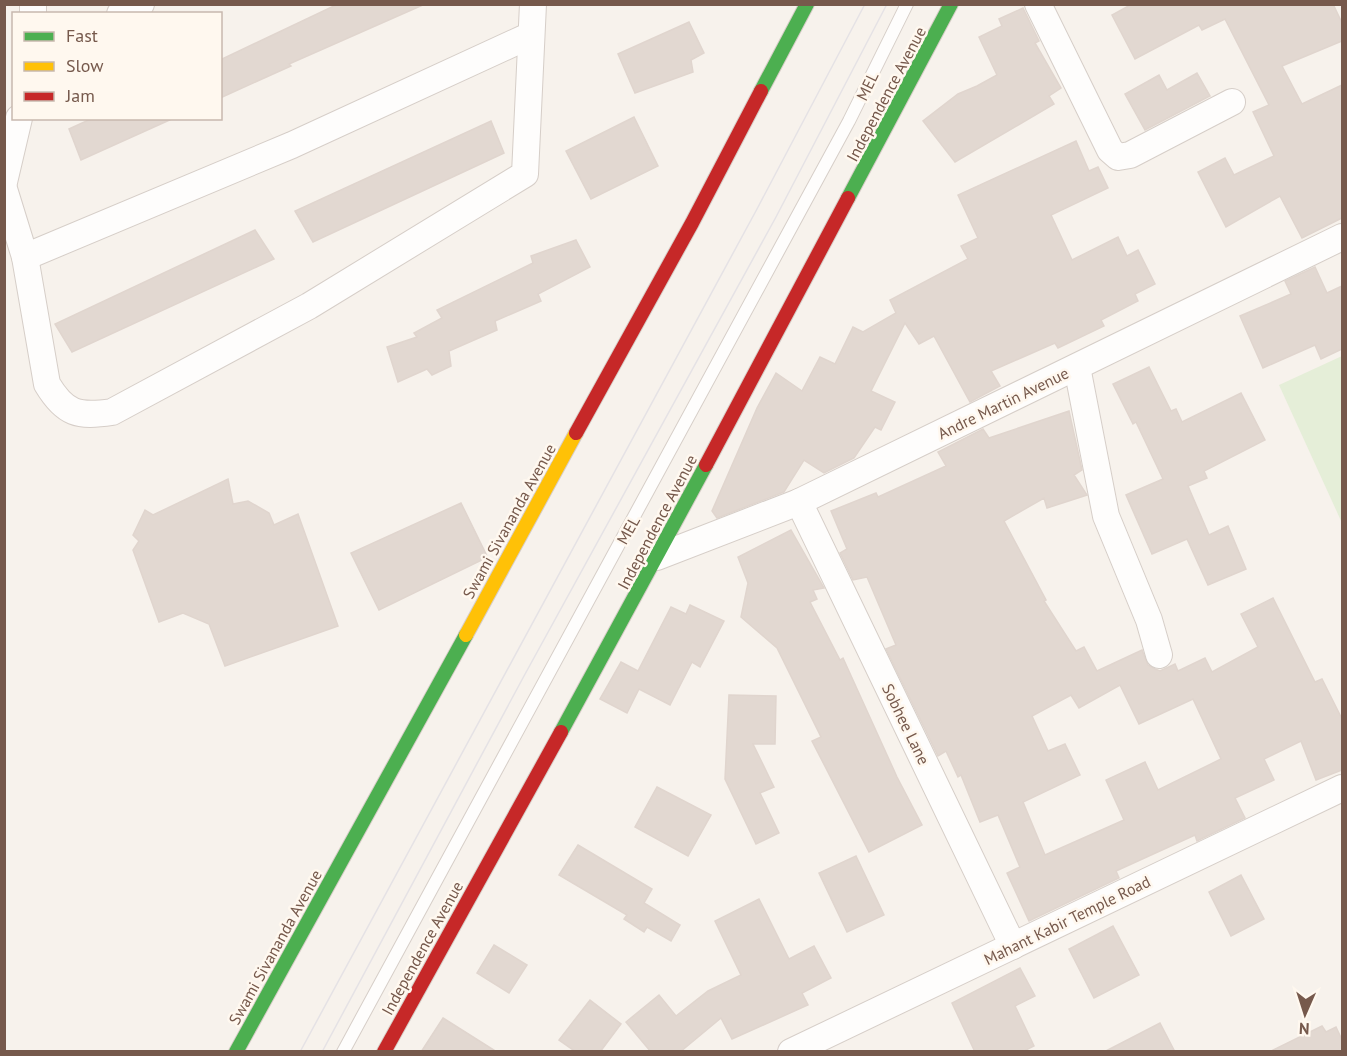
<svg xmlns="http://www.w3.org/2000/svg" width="1347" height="1056" viewBox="0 0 1347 1056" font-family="'PT Sans',sans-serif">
<rect width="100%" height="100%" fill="#f7f2ec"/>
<path fill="#e5eed8" d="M1342,356V523L1279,385Z"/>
<g fill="#e2d8d1" stroke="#e0d5ce" stroke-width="1.5" fill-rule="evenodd">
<path d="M338,4H425L289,64L291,66L220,98V60Z"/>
<path d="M1132,4H1333L1342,23V41L1282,66L1302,104L1342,85V218L1302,238L1280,196L1226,227L1198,172L1225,158L1234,175L1274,156L1253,112L1269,105L1225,19L1202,30L1199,25L1135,59L1112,15Z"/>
<path d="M1023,8L1039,41L1035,43L1061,88L1049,96L1054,104L955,162L923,121L958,94L977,86L997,75L979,37L1002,26L999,19Z"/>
<path d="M689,22L704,53L691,60L693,72L635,93L618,54Z"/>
<path d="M1197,73L1210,96L1145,130L1125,94L1159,75L1167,90Z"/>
<path d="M634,117L658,166L591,199L566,151Z"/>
<path d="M93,118H174L81,160L69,129Z"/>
<path d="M491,121L504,153L313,242L295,211Z"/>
<path d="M1076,141L1089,171L1098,167L1108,188L1051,215L1072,260L1118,237L1127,256L1138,250L1155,284L1135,294L1138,301L1101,320L1104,326L1058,348L1055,343L991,371L1000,386L970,402L934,336L919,344L905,323L871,391L895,402L881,430L875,427L854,458L824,473L804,460L784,492L717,518L712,511L757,408L776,373L802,391L820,357L835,364L853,327L863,332L896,313L890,300L968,259L961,246L978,238L958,195Z"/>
<path d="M255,230L274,259L72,352L55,324Z"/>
<path d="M576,240L590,267L538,294L541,301L495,321L497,330L449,351L451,366L432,375L427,369L398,382L387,347L417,337L414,333L442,318L437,310L533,263L531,256Z"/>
<path d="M1315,267L1327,293L1342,286V349L1321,359L1315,345L1263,368L1240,316L1291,294L1285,281Z"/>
<path d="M1149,367L1171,411L1176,409L1182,422L1241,393L1265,440L1204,471L1207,478L1188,486L1209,535L1228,526L1246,569L1208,585L1187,539L1152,554L1126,495L1163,479L1136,422L1133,424L1113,384Z"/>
<path d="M1069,411L1082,470L1074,475L1087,495L1047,508L1044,498L1004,521L1046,600L1044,601L1076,651L1084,647L1097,671L1142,650L1148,665L1155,669L1160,671L1175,664L1178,671L1205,658L1212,672L1258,647L1241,614L1273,598L1315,682L1322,679L1342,719V770L1316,780L1301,741L1264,759L1274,780L1235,798L1245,818L1197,841L1195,835L1116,871L1119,878L1029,921L1007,873L1020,867L998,815L980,822L961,775L958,777L946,751L938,756L886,649L896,645L867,577L853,580L840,553L847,549L831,511L876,493L878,497L946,466L938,452L983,429L989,438ZM1120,685L1139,724L1193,699L1221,759L1158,790L1145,762L1106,780L1124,820L1045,855L1023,802L1080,775L1065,744L1048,751L1032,716L1071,695L1079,708Z"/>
<path d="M228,479L233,504L248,501L269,513L274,525L298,514L338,626L225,666L209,624L183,613L159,622L133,550L139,541L133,535L145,510L153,515Z"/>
<path d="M461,503L487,556L486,558L379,610L351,553Z"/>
<path d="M791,530L824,588L813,590L817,599L810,602L840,660L843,658L897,777L922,825L869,852L812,741L821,737L777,648L741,617L748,583L738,557Z"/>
<path d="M690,605L724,621L700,667L692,662L670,705L639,689L627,713L600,699L621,662L638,671L671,607L686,614Z"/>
<path d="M729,695L776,696L775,744H753L774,787L760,793L779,833L756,844L725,779Z"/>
<path d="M657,787L711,815L688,856L635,827Z"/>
<path d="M578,845L652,889L644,903L680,925L671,941L647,927L644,932L624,919L627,915L559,875Z"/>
<path d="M856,856L884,915L847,932L819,873Z"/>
<path d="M1241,875L1264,919L1231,936L1209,892Z"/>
<path d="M759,899L789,959L814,946L831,978L802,993L808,1005L732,1039L721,1018L680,1052H651L626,1022L659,995L676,1016L708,991L741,975L715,921Z"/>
<path d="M1113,926L1139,975L1094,998L1069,949Z"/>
<path d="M494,945L527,965L509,993L477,973Z"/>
<path d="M1020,968L1035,996L1015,1006L1034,1046L1022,1052H975L952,1003Z"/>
<path d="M590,1000L621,1024L600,1052H576L559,1040Z"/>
<path d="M443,1018L497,1052H421Z"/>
<path d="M1160,1023L1175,1052H1104Z"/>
<path d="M1322,1026L1326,1032L1336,1027L1342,1040V1052H1269Z"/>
</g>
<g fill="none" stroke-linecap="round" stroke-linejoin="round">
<g stroke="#d6cec8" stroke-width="14">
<path id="lane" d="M343,1052L849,121L907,4"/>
</g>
<g stroke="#d6cec8" stroke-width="28">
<g id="street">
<path d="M1038,4L1110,150L1118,157L1130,155L1232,102"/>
<path d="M33,14V4"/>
<path d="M120,14L141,4"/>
<path d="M4,182L19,118"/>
<path d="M4,189L25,257L47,384C65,414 78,417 112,412L309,306L525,174L533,4"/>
<path d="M25,257L292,145L531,35"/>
<path d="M1077,367L1106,516L1149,620L1159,655"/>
<path d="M799,502L1013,946"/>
<path d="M657,557L799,502L1342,237"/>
<path d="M791,1052L1342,788"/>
</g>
</g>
<g stroke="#d7cec8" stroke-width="16">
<g id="fast">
<path d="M761,91L807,4"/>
<path d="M848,198L951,4"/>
<path d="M561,732L706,465"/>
<path d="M236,1052L466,635"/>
</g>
</g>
<g stroke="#d7cec8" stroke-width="16">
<path id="slow" d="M466,635L576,433"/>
</g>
<g stroke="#d7cec8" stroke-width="16">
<g id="jam">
<path d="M576,433L692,223L761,91"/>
<path d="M706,465L848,198"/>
<path d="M384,1052L561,732"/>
</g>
</g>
<use href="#lane" stroke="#fefdfc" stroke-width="12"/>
<use href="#street" stroke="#fefdfc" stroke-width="26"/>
<use href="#fast" stroke="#4caf50" stroke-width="14"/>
<use href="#slow" stroke="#ffc107" stroke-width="14"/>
<use href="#jam" stroke="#c62828" stroke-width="14"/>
<g stroke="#e5e2e5" stroke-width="1.5">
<path d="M300,1052L757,209L865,4"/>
<path d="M322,1052L524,676L776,217L887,4"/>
</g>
</g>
<g text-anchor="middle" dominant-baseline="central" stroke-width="5" stroke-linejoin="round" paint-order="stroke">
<g font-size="16" fill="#76594c" stroke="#fff8ef">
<text transform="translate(867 86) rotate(-64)">MEL</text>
<text transform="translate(886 94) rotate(-62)">Independence Avenue</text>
<text transform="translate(1003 403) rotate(-26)">Andre Martin Avenue</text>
<text transform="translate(509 521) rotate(-61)">Swami Sivananda Avenue</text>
<text transform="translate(657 522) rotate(-62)">Independence Avenue</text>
<text transform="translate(628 530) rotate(-61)">MEL</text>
<text transform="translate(906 724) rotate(64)">Sobhee Lane</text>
<text transform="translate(1067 920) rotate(-26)">Mahant Kabir Temple Road</text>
<text transform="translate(275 947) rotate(-61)">Swami Sivananda Avenue</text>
<text transform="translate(422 948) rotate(-61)">Independence Avenue</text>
</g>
</g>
<rect width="1347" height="1056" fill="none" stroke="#76594c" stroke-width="12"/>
<rect x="12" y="12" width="210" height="108" fill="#fff8ef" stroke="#c8b8ae" stroke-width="1.5"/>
<rect x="24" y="32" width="30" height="9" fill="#4caf50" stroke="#c8b8ae" stroke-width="1.5"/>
<text x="66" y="42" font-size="18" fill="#76594c">Fast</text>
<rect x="24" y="62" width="30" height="9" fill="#ffc107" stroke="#c8b8ae" stroke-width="1.5"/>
<text x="66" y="72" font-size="18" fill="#76594c">Slow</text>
<rect x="24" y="92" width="30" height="9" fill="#c62828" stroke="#c8b8ae" stroke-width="1.5"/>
<text x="66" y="102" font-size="18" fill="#76594c">Jam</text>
<g transform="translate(1305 1014) rotate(183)" stroke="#fff8ef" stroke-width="4.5" paint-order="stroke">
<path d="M0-4.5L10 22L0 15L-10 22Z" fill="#76594c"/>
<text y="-9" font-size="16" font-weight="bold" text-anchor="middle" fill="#76594c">N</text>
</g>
</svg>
